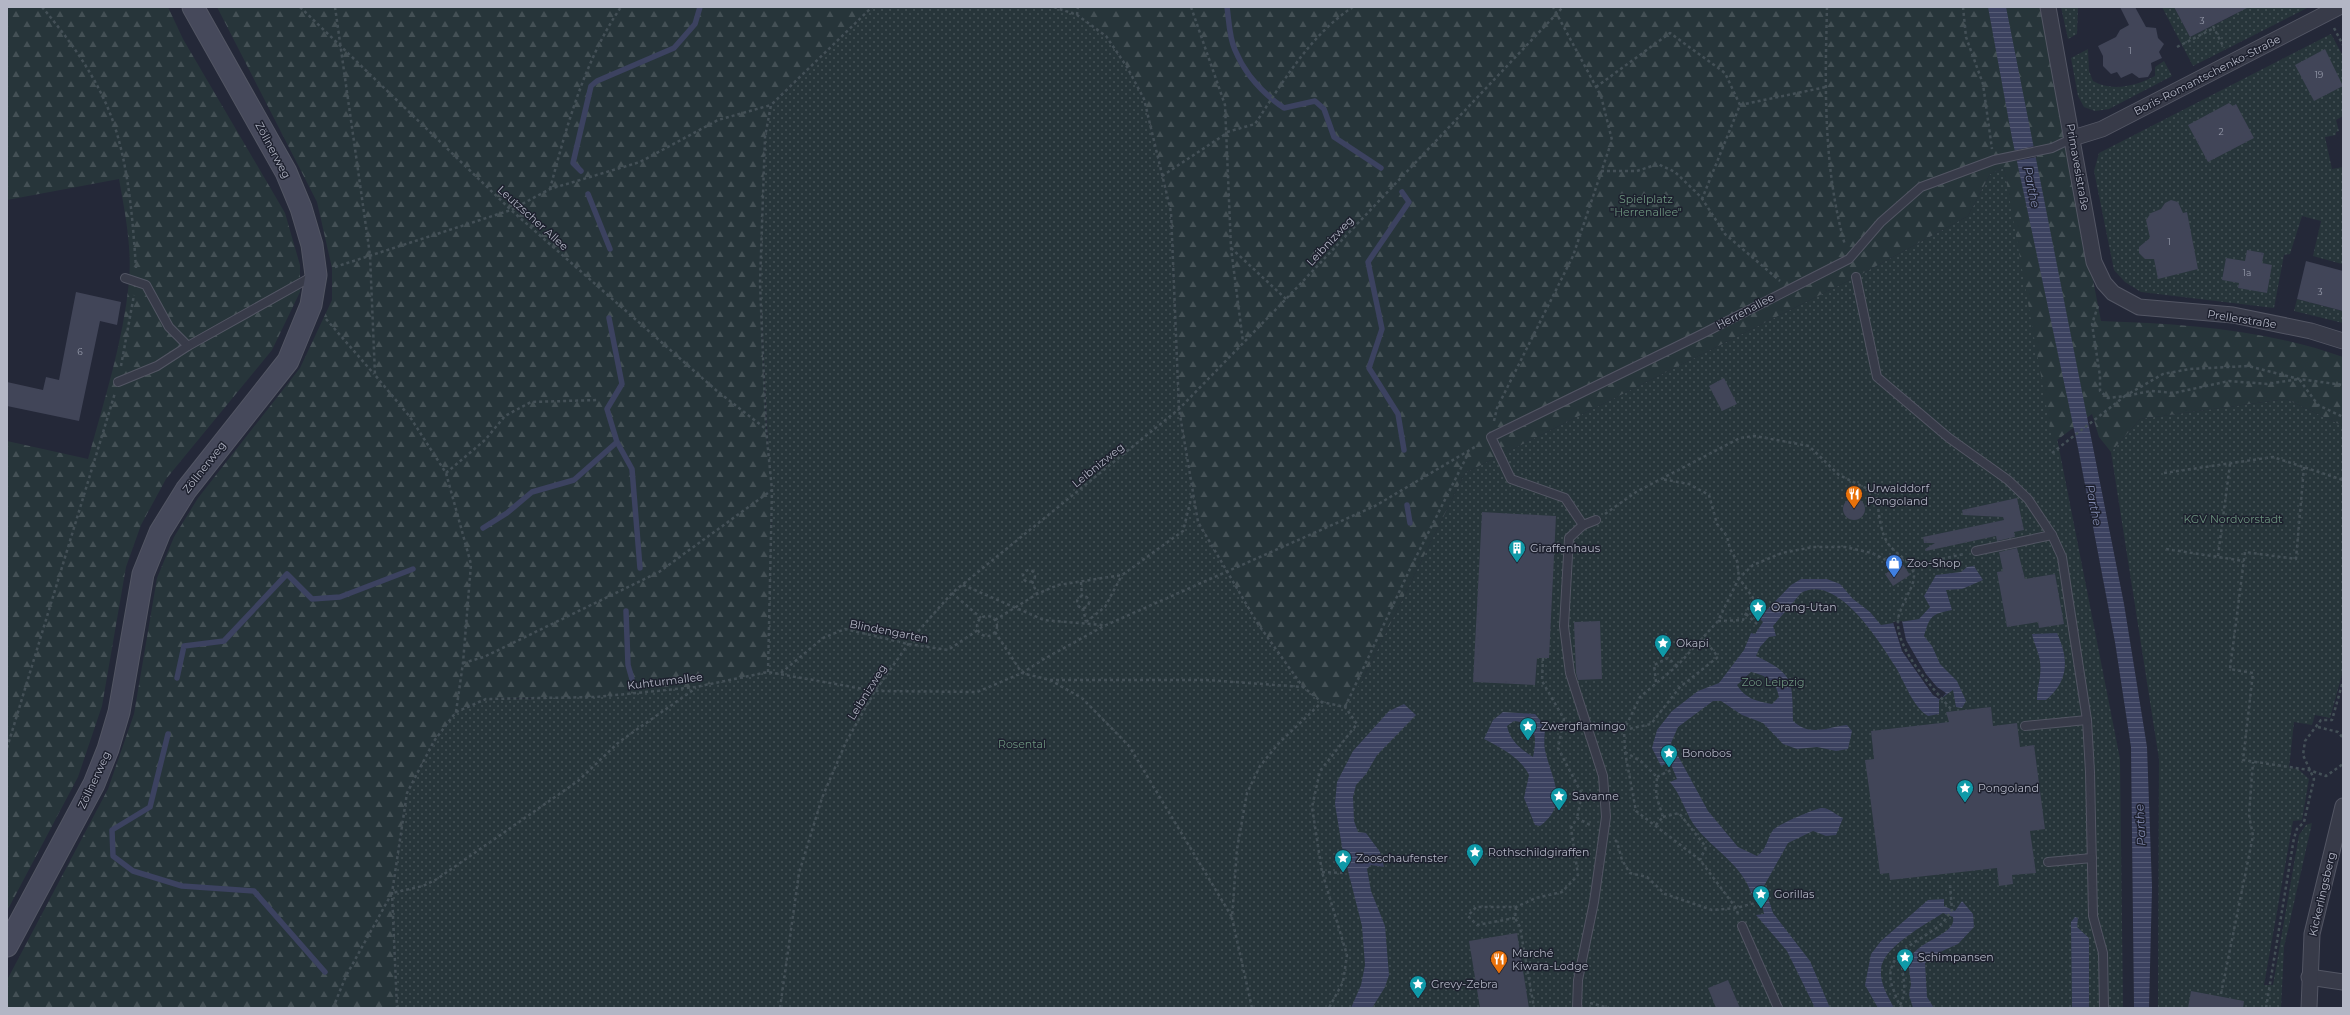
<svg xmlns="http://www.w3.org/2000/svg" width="2350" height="1015" viewBox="0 0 2350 1015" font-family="Montserrat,sans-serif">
<defs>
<pattern id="green-dots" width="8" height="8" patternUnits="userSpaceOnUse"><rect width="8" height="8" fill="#27353a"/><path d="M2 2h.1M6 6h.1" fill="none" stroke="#445055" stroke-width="1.8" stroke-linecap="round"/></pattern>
<pattern id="forest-firs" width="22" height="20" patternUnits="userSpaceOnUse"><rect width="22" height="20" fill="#27353a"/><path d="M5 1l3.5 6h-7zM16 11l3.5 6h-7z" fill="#445055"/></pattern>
<pattern id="water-rules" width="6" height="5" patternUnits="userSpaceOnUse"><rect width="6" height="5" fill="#3c4260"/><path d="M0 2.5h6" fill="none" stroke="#565b75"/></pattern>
</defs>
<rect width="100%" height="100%" fill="#242838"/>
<g fill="url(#green-dots)">
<path d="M872,7H1054L1077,15L1106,36L1127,67L1144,99L1171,212L1179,409L1198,522L1258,624L1303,687L1362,681L1465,473L1856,277L1968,216L1990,174L2004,168L2120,759L2123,1008H397L392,893L407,793L434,741L456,712L486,699H534L772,528L760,283L765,137L771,105Z"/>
<path d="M2061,7H2078L2077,34L2068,39Z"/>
<path d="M2162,7H2174L2190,37L2234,15L2230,7H2309L2193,66Z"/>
<path d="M2331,34L2343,56V116L2336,120L2339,131L2336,132V135L2325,137L2332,169L2343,167V271L2342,264L2313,256L2321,221L2302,216L2290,254L2284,255L2274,308L2141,292L2125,282L2114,270L2094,171L2099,153Z"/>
<path d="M2088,49L2089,71L2093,81C2112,92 2136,86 2155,76V67L2164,61L2172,76L2109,109L2095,111L2084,107L2078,96L2071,58Z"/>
<path d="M2297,299L2343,311V323L2294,311Z"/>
<path d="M2286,399L2343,426V671L2330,718L2315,715L2312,725L2294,722L2289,768L2298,769L2309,779L2302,820L2293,821L2264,985H2273L2299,835L2306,825L2312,823L2284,947L2281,1008H2158L2159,759L2111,452L2140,419Z"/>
</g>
<g fill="url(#forest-firs)">
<path d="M7,7H168L183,39L285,213L300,265V292L272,350L166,479L141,525L126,567L102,706L78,777L7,911V441L88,459C104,401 123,342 129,282C132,247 125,213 119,179L7,200Z"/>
<path d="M217,7H872L771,105L765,137L760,283L766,429L772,490L768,672L696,687L596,697L486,699L456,712L434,741L407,793L392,893L397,1008H7V980L108,789L134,714L157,578L174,537L198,498L300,368L332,300V268L317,202Z"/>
<path d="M1054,7H2040L2101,321C2184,324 2264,329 2343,357V426L2286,399L2140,419L2111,452L2099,437L2092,414L2053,443L2004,168L1990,174L1968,216L1856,277L1465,473L1362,681L1345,707L1322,702L1303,687L1258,624L1198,522L1179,409L1171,212L1144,99L1127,67L1106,36L1077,15Z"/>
</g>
<g fill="url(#water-rules)" fill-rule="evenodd">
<path d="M1988,7H2006L2124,604L2147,747L2152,887L2149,1008H2134L2131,747L2115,642L2078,448L2012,138Z"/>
<path d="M1974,566L1983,580L1962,589L1946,590L1952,610C1931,614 1930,616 1924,636L1932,646L1940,664L1957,681L1966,701L1962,708L1956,707L1953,690L1939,700V714L1928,716C1912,706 1905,682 1895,666C1879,641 1837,573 1801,593L1773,626L1776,636L1769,637L1760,647L1756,656C1795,674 1792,682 1793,721C1810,737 1827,727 1847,725L1852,731L1848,749L1836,751L1817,747L1797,749L1783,744L1763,723L1742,715L1721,701H1713L1678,727L1671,743L1708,811L1738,847L1757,856C1768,848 1766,840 1773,830C1777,825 1814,809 1821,808C1829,807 1836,815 1843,818L1836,835L1826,836L1813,831L1788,843L1764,886L1773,913L1810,961L1830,1008H1815L1787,951L1756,915L1764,914L1760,894L1752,895C1742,864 1713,850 1694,825C1685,811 1681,795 1670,782L1677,779L1670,762L1661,766L1652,748L1657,730L1672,711L1698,691L1719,683L1744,650L1751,633L1755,634L1763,622L1759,618L1791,585L1801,579H1827L1840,584L1853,599L1870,612L1881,625L1919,619L1930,607L1924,596L1936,575L1961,572L1967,567ZM1751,672C1767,676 1776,681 1779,697L1772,704C1756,701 1746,699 1737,685Z"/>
<path d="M2057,633C2069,659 2069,681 2046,700H2037C2037,687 2042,675 2040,662C2039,652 2034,644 2032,634Z"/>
<path d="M1404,704L1416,715L1377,755L1366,774L1356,785L1353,797L1354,821L1358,832L1366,833L1380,852L1384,867L1371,865L1367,869L1371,891L1385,926L1389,975L1385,987L1372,1008H1351L1361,985L1365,965L1362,926L1342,847L1335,804L1337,782L1353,751L1389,711Z"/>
<path d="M1503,712L1535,714L1545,726C1545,734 1543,745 1546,754C1553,782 1569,804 1540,826L1535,825L1524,798L1529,775C1520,757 1501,748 1484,739L1493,720ZM1514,721C1537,724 1537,737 1533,757C1521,749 1510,741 1507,726Z"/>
<path d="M1944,899V906L1955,911L1962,901L1973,914L1974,927L1958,944L1940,952L1925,963L1927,997L1934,1008H1913L1909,995L1911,984L1908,961C1917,940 1957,935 1953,917L1943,913C1926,924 1881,948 1881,970C1880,984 1888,996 1894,1008H1878L1865,985L1871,954L1881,941L1928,900Z"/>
<path d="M2075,917L2078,918L2077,927L2089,938V1008H2072L2071,922Z"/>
</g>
<g fill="#242838">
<path d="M2035,146L2037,157L2015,161L2013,151Z"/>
<path d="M1902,621L1906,640L1926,674L1937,687L1946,693L1942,698L1939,699L1933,695L1902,651L1893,622Z"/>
</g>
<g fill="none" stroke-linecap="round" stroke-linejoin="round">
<g stroke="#3c4260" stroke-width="5.5">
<path d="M1227,7C1229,20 1229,37 1235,50C1245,74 1262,93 1284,108L1315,101L1324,109L1334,137L1381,168"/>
<path d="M581,171L573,163L591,86L597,81L674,48L695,24L700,7"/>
<path d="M1402,192L1409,202L1368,262L1382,329L1369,368L1398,414L1404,450"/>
<path d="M588,194L610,249"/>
<path d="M609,318L622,384L607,409L617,442L632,469L640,568"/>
<path d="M1407,505L1410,523"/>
<path d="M483,528L507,513L532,492L574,480L617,442"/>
<path d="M626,611L628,665L632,679"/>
<path d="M177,678L184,646L224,641L287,574L312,599L340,597L413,569"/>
<path d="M168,734L150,807L112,830L113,856L133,871L182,886L254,891L325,972"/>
</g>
</g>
<g fill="#414558">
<path d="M2120,7H2135L2146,27L2156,28L2158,38L2164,44L2159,52L2162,58L2151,63L2152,70L2148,77L2139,78L2132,73L2121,78L2117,72L2111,74L2103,66V56L2098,46L2116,37L2120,30L2129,25Z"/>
<path d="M2174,7H2249L2190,37Z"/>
<path d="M2325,49L2343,86L2314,101L2295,65Z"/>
<path d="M2229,103L2233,106L2236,104L2254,138L2208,162L2188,125Z"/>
<path d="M2171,200L2178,202L2183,213L2187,212L2198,269L2158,279L2154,259H2145L2139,253V247L2150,238L2146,220L2151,213L2161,209L2165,203Z"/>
<path d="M2247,250L2264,253L2262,263L2272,265L2267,293L2238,288L2239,283L2222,280L2226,258L2245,261Z"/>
<path d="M2306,261L2343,271V311L2297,299Z"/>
<path d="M76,292L121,302L117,325L100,321L79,421L7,406V382L43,390L46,377L59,380Z"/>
<path d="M1724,378L1737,404L1722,411L1709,386Z"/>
<path d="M2017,498L2024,530L2014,532L2015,537L1997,541L1996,536L1926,551L1925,549L1935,543H1924L1923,537L2004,520L2003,517L1963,515L1962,510Z"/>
<circle cx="1854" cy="509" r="11"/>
<path d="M1482,512L1556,516L1549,658H1537L1535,685L1473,682Z"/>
<path d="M2017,548L2025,579L2055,574L2064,624L2039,628L2038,622L2007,627L1997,572L2003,571L1999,552Z"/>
<path d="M1902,563L1910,575L1893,586L1885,574Z"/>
<path d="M1600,621L1602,679L1578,680L1576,673L1574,622Z"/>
<path d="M1991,707L1993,726L2017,723L2020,747L2034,745L2045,829L2030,831L2036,873L2012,875L2013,884L1999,886L1997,868L1890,880L1889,873L1880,874L1869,788L1865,760L1874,759L1871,731L1949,722L1946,712Z"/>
<path d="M1517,933L1529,1008H1480L1469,941Z"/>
<path d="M1728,980L1740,1008H1716L1708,988Z"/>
<path d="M2191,991L2244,1001L2243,1008H2188Z"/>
</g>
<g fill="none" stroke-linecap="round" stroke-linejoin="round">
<g stroke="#535664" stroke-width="10">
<g id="lane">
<path d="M1856,277L1877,377L1949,438L2008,480L2028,499L2052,535L2062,557L2087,720L2090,772L2093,916L2103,953L2104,1008"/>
<path d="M125,278L146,285L169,327L188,346L313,276"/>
<path d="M118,382L157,366L188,346"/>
<path d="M1583,525L1596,520"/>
<path d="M1976,551L2052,535"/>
<path d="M2025,726L2087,720"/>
<path d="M2048,862L2092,858"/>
<path d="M1742,926L1778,1008"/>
<path d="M1577,1008L1578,980L1594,902L1606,817L1603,776L1570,673L1564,626L1569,538L1583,525L1565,498L1511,479L1491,437L1702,334L1849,259L1881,222L1921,187L1994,160L2052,148L2073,138"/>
</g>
</g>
<g stroke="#535664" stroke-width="17">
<g id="street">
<path d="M2048,7L2094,262L2104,283L2113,293L2139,307L2233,315L2311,331L2343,341"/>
<path d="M2073,138L2102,129L2339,7"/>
<path d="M2309,977L2343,982"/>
<path d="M2309,1008L2312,934L2343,806"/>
</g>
</g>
<g stroke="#535664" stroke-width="23">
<path id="secondary" d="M7,946L94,784L108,749L119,712L143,574L160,532L186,490L288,361L311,305L316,275L312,245L301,208L286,172L193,7"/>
</g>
<g stroke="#445057" stroke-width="2.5" stroke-dasharray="3 3" stroke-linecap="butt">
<path d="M42,7C75,46 106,90 119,141C130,182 133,225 136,268"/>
<path d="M300,7L511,210L717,391L766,429"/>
<path d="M335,7L370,255L375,375L410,417L446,473L471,564L463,663L456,712L434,741L407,793L392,893L397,1008"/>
<path d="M1054,7L1077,15L1106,36L1127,67L1144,99L1171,212L1179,409L1198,522L1258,624L1303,687"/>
<path d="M1191,7L1225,105L1231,248L1243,342"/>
<path d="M1827,7C1825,86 1823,168 1845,245"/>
<path d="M1963,7L1966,37L1983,84L1992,149"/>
<path d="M1077,15L1078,7"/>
<path d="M2213,26L2224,48"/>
<path d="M2334,28L2343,45"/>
<path d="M2177,47L2214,28"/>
<path d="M1596,87L1670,33L1725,73L1740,105L1702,199"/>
<path d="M1740,105L1826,87"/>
<path d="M1227,132L1255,124C1283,82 1310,35 1353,7"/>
<path d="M1601,171H1637L1658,164L1675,172L1701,197L1725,234L1780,281"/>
<path d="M1162,176L1227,133"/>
<path d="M550,189C566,128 585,59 621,7"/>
<path d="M1231,248L1286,299"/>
<path d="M335,267L511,210L550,189L640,162L718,120L771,105"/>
<path d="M2098,306L2092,324L2100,376V391L2108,398L2125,396L2163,374L2190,369L2248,366L2299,379L2343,385"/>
<path d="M326,319L374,374"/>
<path d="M121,366L134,295"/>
<path d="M1494,421L1497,408L1573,256L1612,140L1601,96L1553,7"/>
<path d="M2052,453L2125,396L2151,391L2174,393L2229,381L2267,384L2299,379L2318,405L2343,417"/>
<path d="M2304,467L2296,559L2245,552L2230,669L2253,673L2243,760L2309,770L2326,776L2343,764"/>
<path d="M446,473L485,440L505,416L531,402L598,400"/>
<path d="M2164,473L2273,457L2343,480"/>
<path d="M1605,514L1636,492L1661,479"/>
<path d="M2166,549L2244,561"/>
<path d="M2218,556L2230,464"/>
<circle cx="1029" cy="576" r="6"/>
<path d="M1032,581L1037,594"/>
<path d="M1081,582L1082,596"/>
<path d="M963,585L1044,620L1103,625"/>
<path d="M952,593L981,618"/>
<circle cx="1083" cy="602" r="6"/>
<path d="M1083,608L1086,622"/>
<path d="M1746,614L1757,624"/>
<circle cx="987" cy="626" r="10"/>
<path d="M995,620L1037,594L1058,585L1122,575L1183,531L1192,495"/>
<path d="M1718,621L1743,620L1753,598L1739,578L1753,565L1782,553L1813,547H1845L1872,553L1888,561L1905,560L1924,563L1964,554"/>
<path d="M1086,622L1105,607L1122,575"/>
<path d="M995,632L1022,673L1050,680H1207L1303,687L1322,702L1345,707L1357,724L1320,771L1312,807L1322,872L1347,955L1343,982L1329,1008"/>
<path d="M1543,658L1542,681L1564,719L1558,748L1582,794L1577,818"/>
<path d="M463,663L484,657L659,572L772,490"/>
<path d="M768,672L772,490L766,429L760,283L765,137L771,105L872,7"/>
<path d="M781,673L823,638L845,629L908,644L948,650L978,630"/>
<path d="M1050,680L1082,698L1129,746L1232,917"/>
<path d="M1656,682L1654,665L1668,658L1677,666"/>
<path d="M1345,707L1410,569L1468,454"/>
<path d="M456,712L486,699L596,697L696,687L768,672L875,691L977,692L1022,673L1044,659L1104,626L1375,506L1480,444"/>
<path d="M2318,727L2338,732L2343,738"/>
<path d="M1624,730L1651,724L1680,687L1718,657L1704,639"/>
<path d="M7,748L115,393"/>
<path d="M1625,752L1642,762L1657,777L1656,795L1663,817L1655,826"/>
<path d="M1657,777L1671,770"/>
<path d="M1663,817L1679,813L1706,847L1700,860"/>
<path d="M1615,840L1617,842L1622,860L1630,873L1647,877L1665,894L1712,910L1736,908L1759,902"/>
<path d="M1322,872L1343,873"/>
<path d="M1516,907L1515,918L1520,927L1534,1008"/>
<path d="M1738,914L1736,908L1700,860L1636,811L1625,752L1624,730L1640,697L1677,666L1718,621L1739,578L1737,561L1730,549L1727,536L1717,524L1709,495L1689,484L1661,479L1740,438L1755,436L1809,446L1839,475L1876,493C1879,509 1879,533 1890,546C1897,555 1913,562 1914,576C1914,589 1898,607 1898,622C1897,651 1933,688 1951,709"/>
<path d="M1515,918L1477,925L1468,916L1476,907H1516L1536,898L1562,892L1578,875L1571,828L1577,818L1592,826"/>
<path d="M2221,994L2253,836L2249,815L2253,762"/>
<path d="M1590,1003L1609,1008"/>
<path d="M1900,1005C1910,987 1899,970 1902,952"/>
<path d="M333,1008L346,976L392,893L423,886L437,879L578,781L619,742L696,688"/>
<path d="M780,1008L799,873L822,798L846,742L875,691L914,636L952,593L1179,409L1286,299L1563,7"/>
<path d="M1252,1008L1232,918L1237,849L1247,793L1260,766L1279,743L1322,702"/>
<path d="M1902,1008C1898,1003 1896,997 1894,991C1878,955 1918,943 1940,925C1945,921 1948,915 1952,910L1950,885"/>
<path d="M2266,1008L2294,838L2297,829L2304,822L2314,779L2303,755L2305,741L2321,720H2332L2343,681"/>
</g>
<use href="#lane" stroke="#383b49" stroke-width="8"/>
<use href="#street" stroke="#383b49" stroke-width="15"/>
<use href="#secondary" stroke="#46495b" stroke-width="21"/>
</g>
<defs>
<g id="restaurant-pin" transform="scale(0.9)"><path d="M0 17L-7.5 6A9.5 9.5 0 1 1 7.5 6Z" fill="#e8710a" stroke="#1d202e"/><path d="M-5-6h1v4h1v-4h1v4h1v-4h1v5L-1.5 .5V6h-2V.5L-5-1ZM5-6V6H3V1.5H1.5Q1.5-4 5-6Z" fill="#fff"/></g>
<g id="building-pin" transform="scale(0.9)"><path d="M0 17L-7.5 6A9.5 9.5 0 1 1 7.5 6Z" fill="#0f9aa8" stroke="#1d202e"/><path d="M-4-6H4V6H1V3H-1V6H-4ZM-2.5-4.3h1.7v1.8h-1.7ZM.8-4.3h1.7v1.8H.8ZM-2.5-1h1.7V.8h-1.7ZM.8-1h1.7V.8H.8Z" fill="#fff"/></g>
<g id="shop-pin" transform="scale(0.9)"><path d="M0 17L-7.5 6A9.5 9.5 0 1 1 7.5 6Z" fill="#3f7fe0" stroke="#1d202e"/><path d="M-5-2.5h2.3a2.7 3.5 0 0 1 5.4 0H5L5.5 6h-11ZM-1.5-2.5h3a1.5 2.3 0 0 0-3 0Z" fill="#fff"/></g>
<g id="sight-pin" transform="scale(0.9)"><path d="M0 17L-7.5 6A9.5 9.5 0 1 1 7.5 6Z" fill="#0f9aa8" stroke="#1d202e"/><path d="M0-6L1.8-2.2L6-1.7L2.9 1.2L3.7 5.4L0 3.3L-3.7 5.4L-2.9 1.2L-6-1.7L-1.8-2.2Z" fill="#fff"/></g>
</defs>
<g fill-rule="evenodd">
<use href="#restaurant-pin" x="1854" y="494"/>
<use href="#building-pin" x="1517" y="548"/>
<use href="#shop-pin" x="1894" y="563"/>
<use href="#sight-pin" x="1758" y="607"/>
<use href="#sight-pin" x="1663" y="643"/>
<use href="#sight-pin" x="1528" y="726"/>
<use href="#sight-pin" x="1669" y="753"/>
<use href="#sight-pin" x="1965" y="788"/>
<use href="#sight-pin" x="1559" y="796"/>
<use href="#sight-pin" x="1475" y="852"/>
<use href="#sight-pin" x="1343" y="858"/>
<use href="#sight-pin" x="1761" y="894"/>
<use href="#sight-pin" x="1905" y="957"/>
<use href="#restaurant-pin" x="1499" y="959"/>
<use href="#sight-pin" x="1418" y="984"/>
</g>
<g text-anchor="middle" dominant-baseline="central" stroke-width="3" stroke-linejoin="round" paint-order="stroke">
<g font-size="9" fill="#969aaa">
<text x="2202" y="20">3</text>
<text x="2130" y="50">1</text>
<text x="2319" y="74">19</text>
<text x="2221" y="131">2</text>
<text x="2169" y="241">1</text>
<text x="2247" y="272">1a</text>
<text x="2320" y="291">3</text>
<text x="80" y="351">6</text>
</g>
<g font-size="11" fill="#b3b6c5" stroke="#1d202e">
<text transform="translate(2207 75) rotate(-27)">Boris-Romantschenko-Straße</text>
<text transform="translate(273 150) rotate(62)">Zöllnerweg</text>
<text transform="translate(2078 167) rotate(80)">Primavesistraße</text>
<text transform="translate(533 218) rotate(42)">Leutzscher Allee</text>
<text transform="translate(1330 241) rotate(-47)">Leibnizweg</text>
<text transform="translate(1745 311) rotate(-28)">Herrenallee</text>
<text transform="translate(2242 319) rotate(9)">Prellerstraße</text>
<text transform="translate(1098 465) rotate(-39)">Leibnizweg</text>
<text transform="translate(204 467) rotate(-52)">Zöllnerweg</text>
<text transform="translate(889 631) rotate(11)">Blindengarten</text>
<text transform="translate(665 681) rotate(-7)">Kuhturmallee</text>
<text transform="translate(867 692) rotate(-58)">Leibnizweg</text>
<text transform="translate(94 780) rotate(-65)">Zöllnerweg</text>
<text transform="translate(2322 894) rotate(-77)">Kickerlingsberg</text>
</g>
<g font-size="11" fill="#6c937e" stroke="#1d202e">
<text x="1646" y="199">Spielplatz<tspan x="1646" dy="13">"Herrenallee"</tspan></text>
<text x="2233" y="519">KGV Nordvorstadt</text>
<text x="1773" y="682">Zoo Leipzig</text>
<text x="1022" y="744">Rosental</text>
</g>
<g font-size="11" fill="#b3b6c5" stroke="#1d202e" text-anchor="start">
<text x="1867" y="488">Urwalddorf<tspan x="1867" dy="13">Pongoland</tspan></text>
<text x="1530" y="548">Giraffenhaus</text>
<text x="1907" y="563">Zoo-Shop</text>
<text x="1771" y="607">Orang-Utan</text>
<text x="1676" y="643">Okapi</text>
<text x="1541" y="726">Zwergflamingo</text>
<text x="1682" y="753">Bonobos</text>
<text x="1978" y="788">Pongoland</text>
<text x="1572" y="796">Savanne</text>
<text x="1488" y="852">Rothschildgiraffen</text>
<text x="1356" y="858">Zooschaufenster</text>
<text x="1774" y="894">Gorillas</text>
<text x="1512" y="953">Marché<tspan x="1512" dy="13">Kiwara-Lodge</tspan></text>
<text x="1918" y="957">Schimpansen</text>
<text x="1431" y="984">Grevy-Zebra</text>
</g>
<g font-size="12" font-style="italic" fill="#7e86aa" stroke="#1d202e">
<text transform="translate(2032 187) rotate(79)">Parthe</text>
<text transform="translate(2094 505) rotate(79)">Parthe</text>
<text transform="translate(2140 825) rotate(-93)">Parthe</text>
</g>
</g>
<rect width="2350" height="1015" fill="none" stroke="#b3b6c5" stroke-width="16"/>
</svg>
